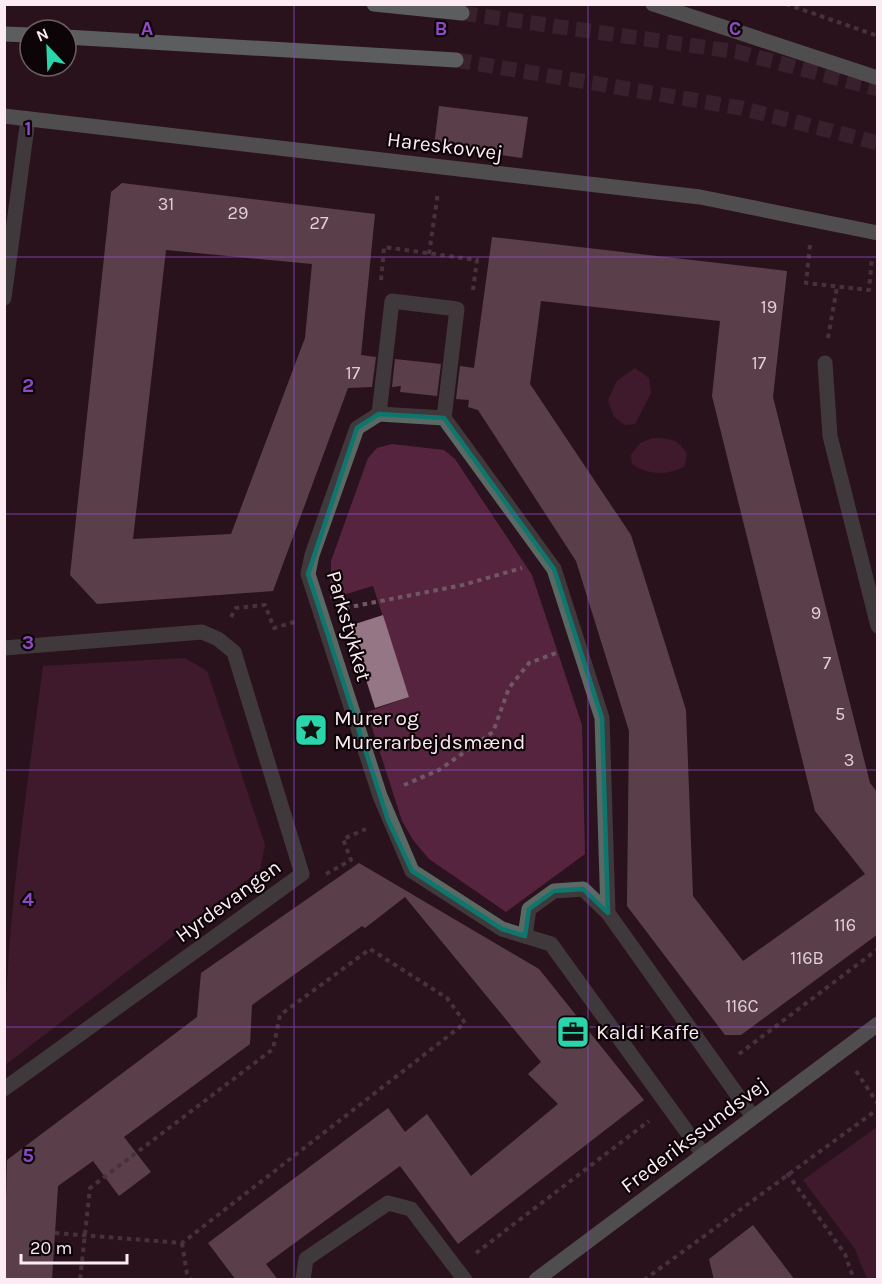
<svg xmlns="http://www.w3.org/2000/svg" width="882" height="1284" viewBox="0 0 882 1284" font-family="Karla,sans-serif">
<rect width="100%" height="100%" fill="#2a121e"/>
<g fill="#57243f">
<path d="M635,368L649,378L651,393L635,424L625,425L614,417L608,400L617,381Z"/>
<path d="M653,438C670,438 678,439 687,454L685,466C667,476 649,475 632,464L631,455L640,443Z"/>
<path d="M392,444L444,450L455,459L532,575L582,725L585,854L506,912L429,859L413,840L402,821L367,712L409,697L373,586L330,599L331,561L368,458L377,448Z"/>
<path d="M185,658L207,671L265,845L260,870L5,1065C4,931 26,799 43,666Z"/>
<path d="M877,1127V1279H867L855,1249L803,1180Z"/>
</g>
<g fill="#957684" fill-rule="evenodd">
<path d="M439,106L528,117L522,158L434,146Z"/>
<path d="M122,183L375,214L361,355L376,357L372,387L348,388L273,591L97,604L70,575L111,192ZM166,250L312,264L305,338L231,534L133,539Z"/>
<path d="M492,237L787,271L773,397L870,783L878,793V934L741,1035H725L627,906L629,731L576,561L478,410L468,407L469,400L456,399L460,366L474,368ZM541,301L720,321L712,396L815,811L865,874L743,961L693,896L686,710L631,535L530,384Z"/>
<path d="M395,359L441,364L437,396L400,392L401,386L392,387Z"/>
<path d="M383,615L409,697L375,708L349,626Z"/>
<path d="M359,863L539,969L644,1100L458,1244L400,1166L266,1264L278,1280H236L208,1243L388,1108L405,1132L427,1114L471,1176L558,1104L528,1074L541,1062L405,897L365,928L362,926L252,1005L250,1044L124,1137L151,1172L119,1196L93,1161L58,1186L52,1280H4L7,1160L197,1017L201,973Z"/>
<path d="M753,1225L795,1280H714L709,1259Z"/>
</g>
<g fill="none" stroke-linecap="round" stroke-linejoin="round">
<g stroke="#4a333e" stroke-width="15" stroke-dasharray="15 8" stroke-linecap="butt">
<path d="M462,13L738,52L878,89"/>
<path d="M456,60L741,108L878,143"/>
</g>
<g stroke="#6e5863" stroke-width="4" stroke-dasharray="4.5 4.5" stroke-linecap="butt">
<path d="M786,4L878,36"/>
<path d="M810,245L806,283L869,290L872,258"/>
<path d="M429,254L438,192"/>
<path d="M381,280L384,247L477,260L473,290"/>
<path d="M828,338L837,287"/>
<path d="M345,608L463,585L522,568"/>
<path d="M231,617L236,608L265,605L274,628L298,621"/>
<path d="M404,785L439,770L493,732L509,688L529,663L556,653"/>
<path d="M326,874L351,860L343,839L366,829"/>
<path d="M739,1054L878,949"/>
<path d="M856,1071L878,1104"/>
<path d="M787,1173L845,1254L854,1280"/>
<path d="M55,1233L182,1243L465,1023L447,998L370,949L280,1015L273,1049L90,1188L80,1280"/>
<path d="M182,1243L187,1274L191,1280"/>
<path d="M476,1253L649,1121"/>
<path d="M644,1280L878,1109"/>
</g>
<path stroke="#5a6963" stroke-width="15" d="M303,1280L306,1259L388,1203L411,1209L465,1280"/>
<g stroke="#5a6963" stroke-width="15">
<path d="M4,298L28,119"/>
<path d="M825,363L830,436L878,626"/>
<path d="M379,414L392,301L457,309L444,418"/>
<path d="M4,648L202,632L218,639L234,652L302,874L4,1089"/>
<path d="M525,936L529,909L554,891L583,889L608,913"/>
<path d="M703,1154L551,944L502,929L412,871L380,796L308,574L312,555L357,428L379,414L444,418L554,569L602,718L608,913L753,1117"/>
</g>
<g stroke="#7e958d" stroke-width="15">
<path d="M653,4L878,78"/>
<path d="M4,116L700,197L878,233"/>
<path d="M536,1280L878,1024"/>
</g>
<g stroke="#99b8ad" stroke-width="15">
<path d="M374,4L462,13"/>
<path d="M4,34L30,35"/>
<path d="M66,37L456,60"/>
</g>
</g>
<path d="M0 0H882V1284H0ZM379,414L444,418L554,569L602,718L608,913L583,889L554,891L529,909L525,936L502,929L412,871L388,820L308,574L357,428Z" fill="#2a121e" fill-opacity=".55" fill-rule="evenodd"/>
<path fill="none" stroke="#0f766e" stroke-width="4.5" stroke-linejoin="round" d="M379,414L444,418L554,569L602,718L608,913L583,889L554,891L529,909L525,936L502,929L412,871L388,820L308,574L357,428Z"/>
<path fill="none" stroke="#8e49c7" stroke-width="1.5" stroke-opacity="0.55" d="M294,4V1280M588,4V1280M4,257H878M4,514H878M4,770H878M4,1027H878"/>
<defs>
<g id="sight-square" transform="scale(1.725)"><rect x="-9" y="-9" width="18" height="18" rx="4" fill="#2ad5ac" stroke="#0c0407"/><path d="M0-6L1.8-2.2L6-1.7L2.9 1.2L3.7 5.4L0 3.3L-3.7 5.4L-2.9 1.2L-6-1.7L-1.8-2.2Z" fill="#111"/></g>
<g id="office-square" transform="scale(1.725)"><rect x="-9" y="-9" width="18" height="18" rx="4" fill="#2ad5ac" stroke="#0c0407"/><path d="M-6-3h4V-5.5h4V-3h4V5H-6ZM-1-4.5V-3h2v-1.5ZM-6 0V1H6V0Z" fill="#111"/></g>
</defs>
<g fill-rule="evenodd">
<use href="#sight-square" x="311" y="730"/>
<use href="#office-square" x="573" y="1032"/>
</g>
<g text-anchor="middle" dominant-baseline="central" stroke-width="4.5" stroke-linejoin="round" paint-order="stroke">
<g font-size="18" fill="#e2ced6">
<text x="166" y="204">31</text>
<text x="238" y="213">29</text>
<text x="319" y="223">27</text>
<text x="769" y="307">19</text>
<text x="759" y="363">17</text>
<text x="353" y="373">17</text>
<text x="816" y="613">9</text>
<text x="827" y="663">7</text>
<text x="840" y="714">5</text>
<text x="849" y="760">3</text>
<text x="845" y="925">116</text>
<text x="807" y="958">116B</text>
<text x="742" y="1006">116C</text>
</g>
<g font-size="21" fill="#fcebf2" stroke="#0c0407">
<text transform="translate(445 146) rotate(7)">Hareskovvej</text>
<text transform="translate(349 626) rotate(74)">Parkstykket</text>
<text transform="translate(228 901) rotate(-36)">Hyrdevangen</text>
<text transform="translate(694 1135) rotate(-37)">Frederikssundsvej</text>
</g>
<g font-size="21" fill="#fcebf2" stroke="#0c0407" text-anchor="start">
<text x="334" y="718">Murer og<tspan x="334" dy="24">Murerarbejdsmænd</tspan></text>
<text x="596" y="1032">Kaldi Kaffe</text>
</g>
</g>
<g font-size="20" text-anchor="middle" font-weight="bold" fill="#8e49c7" stroke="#0c0407" stroke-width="4.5" stroke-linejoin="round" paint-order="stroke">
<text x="147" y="35">A</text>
<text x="441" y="35">B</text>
<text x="735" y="35">C</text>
<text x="28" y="135">1</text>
<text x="28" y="392">2</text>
<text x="28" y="649">3</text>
<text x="28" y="906">4</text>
<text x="28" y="1162">5</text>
</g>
<rect width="882" height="1284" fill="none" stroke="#fcebf2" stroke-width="12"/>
<g transform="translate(48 48) rotate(337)"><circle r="28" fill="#0c0407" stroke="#6c6065" stroke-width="1.5"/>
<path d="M0-4.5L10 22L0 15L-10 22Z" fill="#2ad5ac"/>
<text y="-9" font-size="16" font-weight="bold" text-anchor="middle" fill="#fcebf2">N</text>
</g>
<path d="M21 1254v9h106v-9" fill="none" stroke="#fcebf2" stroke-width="3"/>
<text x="30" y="1254" font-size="18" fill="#fcebf2" stroke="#0c0407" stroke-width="4.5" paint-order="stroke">20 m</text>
</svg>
